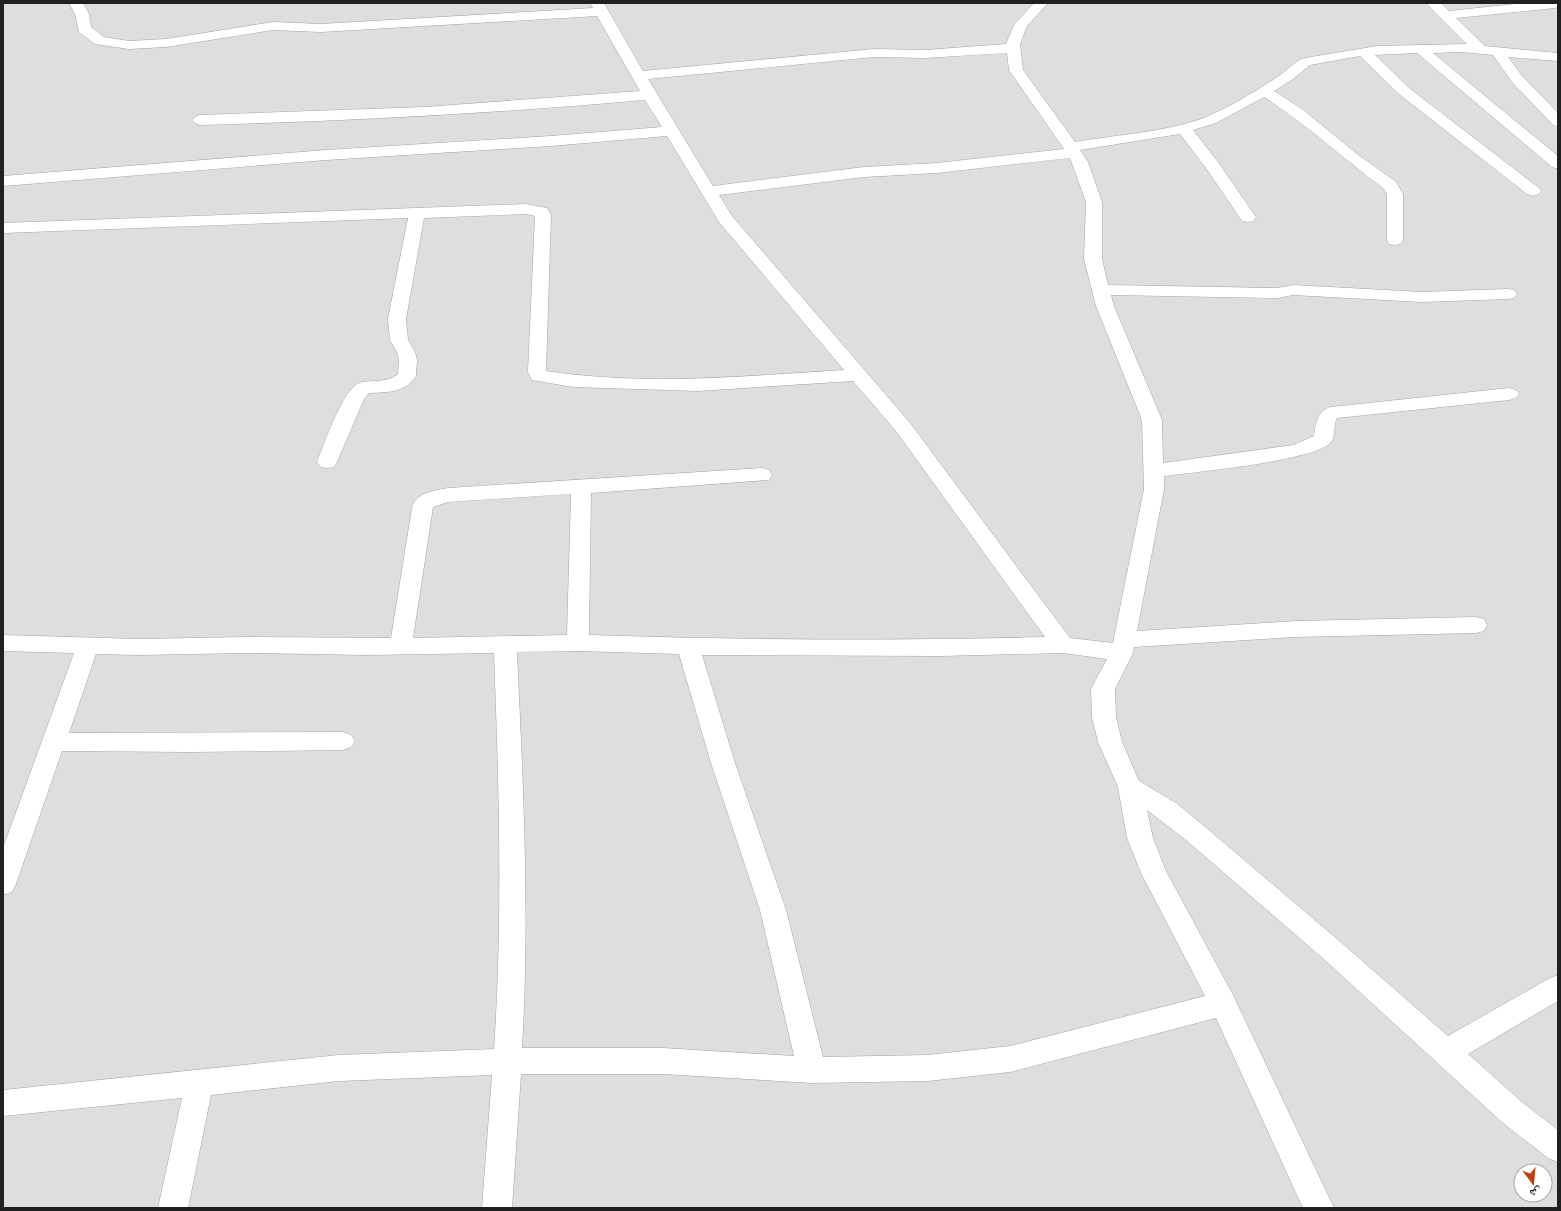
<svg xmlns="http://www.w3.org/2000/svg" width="1561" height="1211" viewBox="0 0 1561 1211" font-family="'Fira Sans Condensed','Noto Naskh Arabic',sans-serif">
<rect width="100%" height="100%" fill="#f0efe8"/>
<path fill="#dededd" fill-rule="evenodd" d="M3,3H1558V1208H3ZM1521,1171H1545V1195H1521Z"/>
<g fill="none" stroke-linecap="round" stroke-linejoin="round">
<g stroke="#a4a4a4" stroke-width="1">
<path id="minor" d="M69,3H83L89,14L91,27L104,37L129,41L166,39L273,22L321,24L593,8L590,3H604L643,71L874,49L925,50L1006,44L1014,25L1034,3H1048L1027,26L1020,44L1023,70L1075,142C1115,135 1168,132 1206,117C1232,106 1260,89 1283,73C1290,68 1296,60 1305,58L1377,46L1467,44L1426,3H1441L1449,11L1524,3H1558V7L1555,8L1456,18L1485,46L1558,53V61L1508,57L1522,76L1558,113V127L1553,125L1512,82L1493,55L1461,52L1433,53L1558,156V169L1552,167L1417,53L1375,55L1409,88L1539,188L1541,191L1539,194L1533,196L1527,194L1399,94L1360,56L1310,65L1293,79L1274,91L1302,109L1357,154L1396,182L1403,194V240L1401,244L1395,245L1389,244L1387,240V194L1383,188C1343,158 1306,124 1264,97L1216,123L1193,130L1218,162L1256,217L1254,221L1248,222L1242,221L1206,168L1180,134L1080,150L1088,162L1102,202V259L1108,285L1278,288L1293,285L1422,292L1508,289L1514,290L1517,294L1514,298L1508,299L1422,302L1293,295L1278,298L1111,295L1114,306L1162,420L1163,463L1293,445L1314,436C1316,423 1317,411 1331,407L1509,388L1516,390L1519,394L1516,398L1509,400L1337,418C1333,425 1336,436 1331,442C1316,461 1193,472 1164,476V489L1137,631L1296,621L1476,617L1484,619L1487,625L1484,631L1476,633L1296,637L1134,647L1133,653L1115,689L1116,717L1122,742L1139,781L1176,803L1204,826L1344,945L1448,1036L1548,979L1558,975V1001L1468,1054L1523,1103L1558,1130V1162L1548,1158L1503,1123L1326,961L1186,840L1147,810L1153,838L1166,871L1233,995L1334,1208H1303L1216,1018L1010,1072L928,1081L812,1083L663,1074H521L512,1208H482L492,1075L339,1081L211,1095L188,1208H158L182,1098L3,1116V1090L339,1055L494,1049C503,917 499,785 494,653L367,655L248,653L138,655L96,654L69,733L343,732L351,735L355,741L351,747L343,750L191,752L62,751L16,884L12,892L3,895V848L74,653L3,651V635L138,639L248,637L391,638L412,508C416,492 434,491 448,488L762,468L769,470L772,475L769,480L591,493L589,635C741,640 893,641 1045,637L896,431L853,381L698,391L573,387L532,380L528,372L535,216L526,214L424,218L406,319L408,340L415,352L417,360L416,376C405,393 388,392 369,393L364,399L337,462L334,467L327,468L320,467L317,462C324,445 343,389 359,383C373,379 386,384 398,374L399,360L397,352L390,340L388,319L408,218L3,233V223L526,204L547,208L551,215L546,371C645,386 745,376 844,370L719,222L667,136L551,146L326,160L3,186V176L326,150L551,136L662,127L645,100C497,113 349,121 200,125L195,123L192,120L195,117L200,115L425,107L640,91L597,16L321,32L273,30L166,47L129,49L95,44L79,32L75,14ZM1007,53L1009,70L1064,149L937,163L864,167L713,186L648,79L874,57L925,58ZM1070,158L1086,202L1084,259L1096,306L1142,420L1144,489L1113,643L1070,638L910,423L732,216L719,195L864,177L937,173ZM571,494L567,635L413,638L433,507L448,502ZM578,651L679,654L711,763L760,910L794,1056L663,1048H522C530,916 523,784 517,652ZM1063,653L1107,659L1091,689L1092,717L1098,742L1118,787L1127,838L1141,873L1205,996L1010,1046L928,1055L823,1057L786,910L735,763L702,655L940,656Z"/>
</g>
<use href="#minor" fill="#fff" fill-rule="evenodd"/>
</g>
<rect width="1561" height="1211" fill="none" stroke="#202020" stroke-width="8"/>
<g transform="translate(1533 1183) rotate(164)"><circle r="19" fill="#ffffff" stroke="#a6a6a6"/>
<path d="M0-3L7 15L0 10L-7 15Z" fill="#be3f12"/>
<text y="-6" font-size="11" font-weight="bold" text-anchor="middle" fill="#202020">ش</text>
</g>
</svg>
